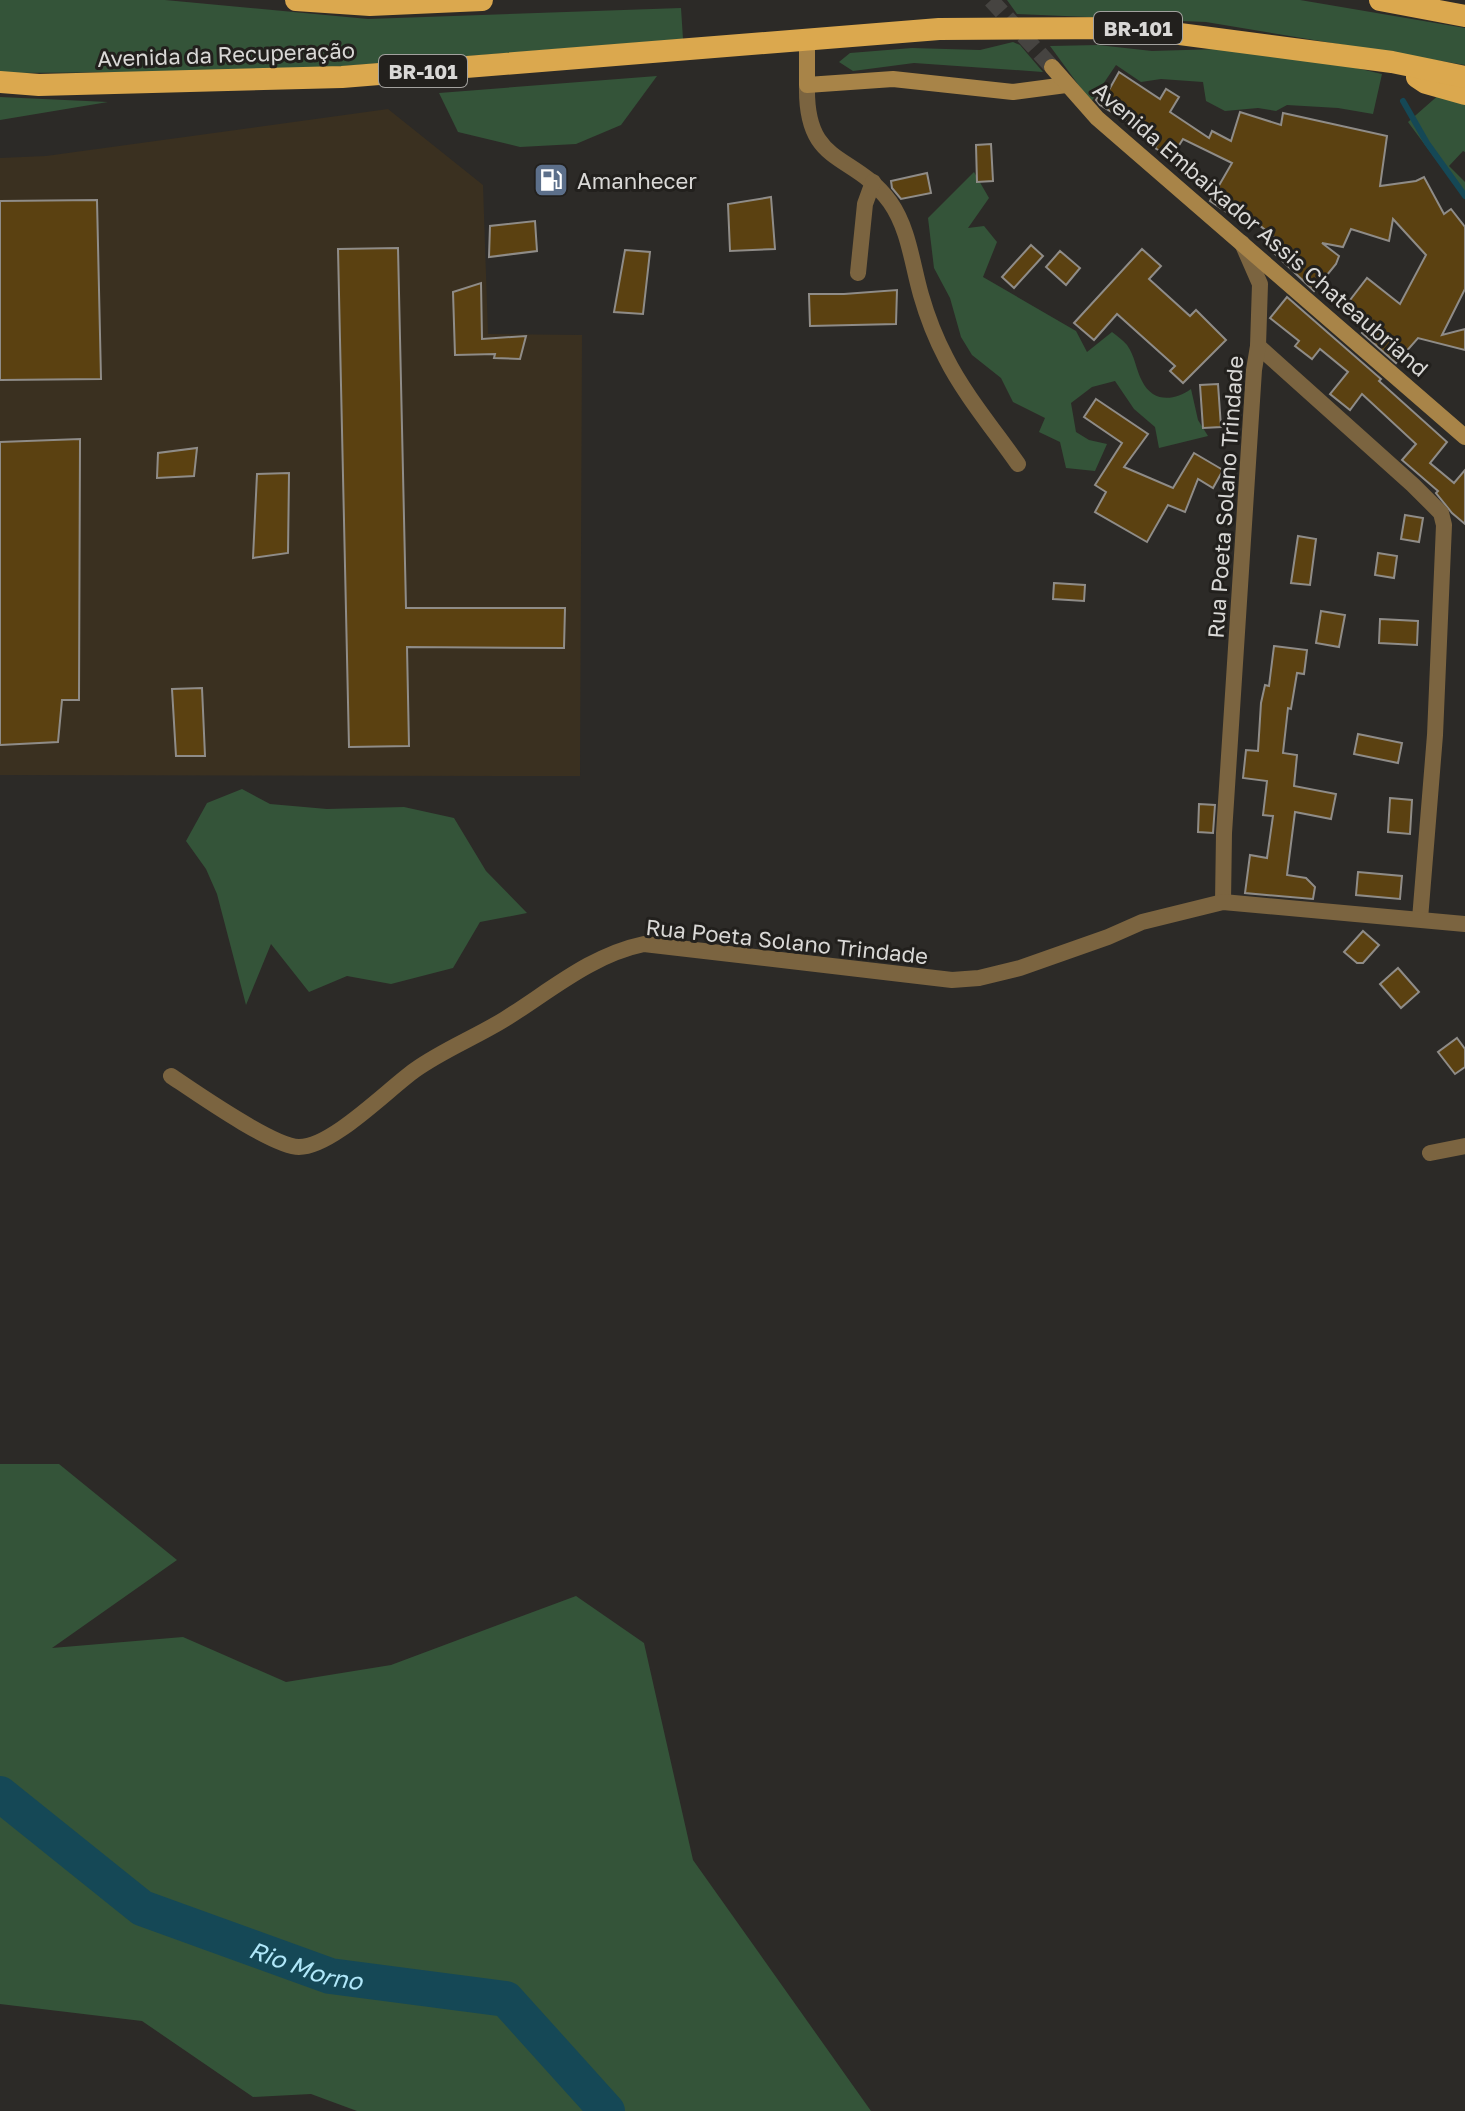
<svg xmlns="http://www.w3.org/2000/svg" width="1465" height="2111" viewBox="0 0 1465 2111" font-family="'Golos Text',sans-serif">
<rect width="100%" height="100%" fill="#2c2a27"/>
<path fill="#3a3020" d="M388,109L483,185L488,334L582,335L580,776L0,775V158L46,156Z"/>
<g fill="#345439">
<path d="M0,0H165L368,19L681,8L683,39L282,71L8,73L0,72Z"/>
<path d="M1007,0H1300L1465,28V65L1206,22L1017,14Z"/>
<path d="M1013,42L1020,45L1043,72L914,63L853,71L839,62L850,53L912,48L980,50Z"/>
<path d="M1098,45L1152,51L1218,49L1300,55L1382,74L1373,114L1338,108L1287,105L1276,111L1258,108L1225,111L1206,101L1203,82L1161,79L1141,82L1116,65L1091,102L1050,46Z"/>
<path d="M657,76L621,125L576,144L520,147L458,132L439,93Z"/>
<path d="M1441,93L1465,100V152L1463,151L1449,166L1465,182V199L1408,122Z"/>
<path d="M0,97L108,102L0,120Z"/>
<path d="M974,172L989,198L968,228L984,226L997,242L983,277L1076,331L1087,352L1112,332C1117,336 1123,340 1127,345C1135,356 1136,370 1142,381C1153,403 1174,401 1191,389L1198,420L1208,436L1159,448L1155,427L1134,409L1115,381L1092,387L1071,403L1076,432L1089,440L1107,444L1095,471L1066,468L1060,442L1039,432L1045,418L1013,402L1001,378L972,355L961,337L950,298L934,268L928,218Z"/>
<path d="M242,789L270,804L327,809L404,807L454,818L486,871L527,913L480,922L453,968L391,984L347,976L309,992L271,944L246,1005L217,894L206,869L186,841L207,803Z"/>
<path d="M0,1464H59L177,1560L52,1648L183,1637L286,1682L391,1665L576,1596L644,1643L693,1860L871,2111H357L311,2094L253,2097L142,2021L0,2004Z"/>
</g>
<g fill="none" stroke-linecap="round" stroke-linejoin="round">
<path stroke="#154856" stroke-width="6" d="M1403,101L1427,143L1465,196"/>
<path stroke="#154856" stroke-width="36" id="s1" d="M0,1794L142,1908L330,1976L506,1999L607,2111"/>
</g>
<g fill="#5b4111" stroke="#8f8c88" stroke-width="2">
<path d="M1119,72L1160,99L1166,89L1179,97L1170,112L1209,138L1212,131L1231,141L1240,112L1281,125L1283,113L1387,136L1380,186L1416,181L1424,177L1444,214L1451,209L1465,227V289L1442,335L1465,329V350L1418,338L1396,363L1362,333L1371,323L1347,304L1367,278L1400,304L1426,255L1393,219L1389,241L1351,229L1343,247L1322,243L1339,256L1336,264L1314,291L1275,254L1284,245L1233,204L1228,213L1210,201L1232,163L1183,139L1171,158L1155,148L1159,141L1100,105L1096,100L1106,85L1110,88Z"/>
<path d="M991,144L993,181L977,182L976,145Z"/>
<path d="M927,173L931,193L901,199L892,188L891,181Z"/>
<path d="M771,197L775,249L730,251L728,204Z"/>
<path d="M97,200L101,379L0,380V201Z"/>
<path d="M535,221L537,251L489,257L490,226Z"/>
<path d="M1031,245L1043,256L1014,288L1002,277Z"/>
<path d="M398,248L406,608H565L564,648L407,647L409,746L349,747L338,249Z"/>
<path d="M1142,249L1161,266L1149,279L1190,316L1196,310L1226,340L1183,383L1170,371L1175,366L1117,314L1094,340L1074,323Z"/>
<path d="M625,250L650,252L643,314L614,312Z"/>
<path d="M1060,251L1080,268L1066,285L1046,267Z"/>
<path d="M481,283L482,339L526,336L520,359L494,358L495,354L455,355L453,292Z"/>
<path d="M897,290L896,324L810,326L809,294H844Z"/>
<path d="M1287,297L1381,379L1379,381L1447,442L1430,463L1454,483L1465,470V524L1452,513L1436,493L1438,491L1402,460L1416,444L1362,394L1350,410L1330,394L1348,372L1320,349L1312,359L1295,346L1299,341L1270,318Z"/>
<path d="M1218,384L1221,427L1203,428L1200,385Z"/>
<path d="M1096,399L1148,434L1124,467L1173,488L1194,453L1223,470L1213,488L1198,479L1185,512L1168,505L1147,542L1095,512L1106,492L1095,485L1122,443L1084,417Z"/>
<path d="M80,439L79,700H62L58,742L0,745V442Z"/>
<path d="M197,448L194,476L157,478L158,453Z"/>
<path d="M289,473L288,553L253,558L257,474Z"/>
<path d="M1405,515L1423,518L1419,542L1401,539Z"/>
<path d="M1298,536L1316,539L1310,585L1291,583Z"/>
<path d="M1378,553L1397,556L1394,578L1375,575Z"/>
<path d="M1054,583L1085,585L1084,601L1053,599Z"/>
<path d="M1321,611L1345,615L1339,647L1316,643Z"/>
<path d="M1380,619L1418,621L1417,645L1379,643Z"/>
<path d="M1274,646L1307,650L1304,674L1297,673L1291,709L1288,708L1283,753L1297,755L1294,786L1336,794L1331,819L1295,812L1287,875L1306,878L1315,887L1313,899L1245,893L1250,855L1267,858L1273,816L1263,815L1267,781L1243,778L1246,750L1258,751L1261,703L1265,685L1269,686Z"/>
<path d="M202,688L205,756H176L172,689Z"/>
<path d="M1358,734L1402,743L1398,763L1354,754Z"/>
<path d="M1390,798L1412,800L1410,834L1388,832Z"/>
<path d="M1199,804L1215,805L1213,833L1198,832Z"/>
<path d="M1358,872L1402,876L1400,899L1356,895Z"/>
<path d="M1363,931L1379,945L1363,963H1357L1344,952Z"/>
<path d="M1398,968L1419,992L1401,1008L1380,984Z"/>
<path d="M1457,1038L1465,1049V1067L1455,1074L1438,1052Z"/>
</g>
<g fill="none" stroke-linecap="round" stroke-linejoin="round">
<path stroke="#464441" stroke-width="16" stroke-dasharray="16 8" stroke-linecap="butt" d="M991,0L1052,67"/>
<g stroke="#7b6440" stroke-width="16">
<path d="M807,85C805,168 853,151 890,202C909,229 912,264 921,295C927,316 936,339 946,358C964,394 995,431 1018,464"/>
<path d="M858,273L865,204L873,182"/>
<path d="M1258,346L1413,485L1441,513L1444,525L1435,735L1420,919"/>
<path d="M1223,902L1224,833L1254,370L1258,346L1260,284L1242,243"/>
<path d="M171,1076C195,1092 273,1147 299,1147C332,1147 387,1090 415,1070C443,1050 476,1037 505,1019C550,991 591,955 644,944L952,980L979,978L1020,968L1108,937L1142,922L1223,902L1465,924"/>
<path d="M1430,1153L1465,1146"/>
</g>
<g stroke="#a88448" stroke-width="16">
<path d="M807,40V85L893,79L1013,92L1066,85"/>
<path d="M1052,67L1097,118L1465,437"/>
</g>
<g stroke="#dba84e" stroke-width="22">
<path d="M296,0L370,5L482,0"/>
<path d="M1380,0L1465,16"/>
<path d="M1417,77L1426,83L1465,94"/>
<path d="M0,82L39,85L342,77L939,29L1134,28L1392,62L1465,77"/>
</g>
</g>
<defs>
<g id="fuel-square" transform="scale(1.8)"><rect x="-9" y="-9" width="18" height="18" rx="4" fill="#5c6f8a" stroke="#22201d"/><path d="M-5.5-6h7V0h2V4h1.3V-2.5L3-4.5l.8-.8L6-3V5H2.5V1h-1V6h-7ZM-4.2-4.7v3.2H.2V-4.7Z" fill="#fff"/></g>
</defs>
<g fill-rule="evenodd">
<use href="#fuel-square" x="551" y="180"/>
</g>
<g text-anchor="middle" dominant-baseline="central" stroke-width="6" stroke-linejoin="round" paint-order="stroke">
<g fill="#22201d" stroke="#a2a19e" stroke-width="2">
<rect x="1094" y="12" width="88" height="32" rx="6"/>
<rect x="379" y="55" width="88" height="32" rx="6"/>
</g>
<g font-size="20" font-weight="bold" fill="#d9d8d6">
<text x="1138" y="28">BR-101</text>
<text x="423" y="71">BR-101</text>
</g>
<g font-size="22" fill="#d9d8d6" stroke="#22201d">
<text transform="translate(226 54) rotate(-2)">Avenida da Recuperação</text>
<text transform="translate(1261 229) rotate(41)">Avenida Embaixador Assis Chateaubriand</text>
<text transform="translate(1225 497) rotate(-86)">Rua Poeta Solano Trindade</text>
<text transform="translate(787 941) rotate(6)">Rua Poeta Solano Trindade</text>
</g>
<g font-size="22" fill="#d9d8d6" stroke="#22201d" text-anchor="start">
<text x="577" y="180">Amanhecer</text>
</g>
<g font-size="24" font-style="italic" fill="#b0e7f9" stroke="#22201d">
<text stroke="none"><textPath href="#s1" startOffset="356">Rio Morno</textPath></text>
</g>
</g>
</svg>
